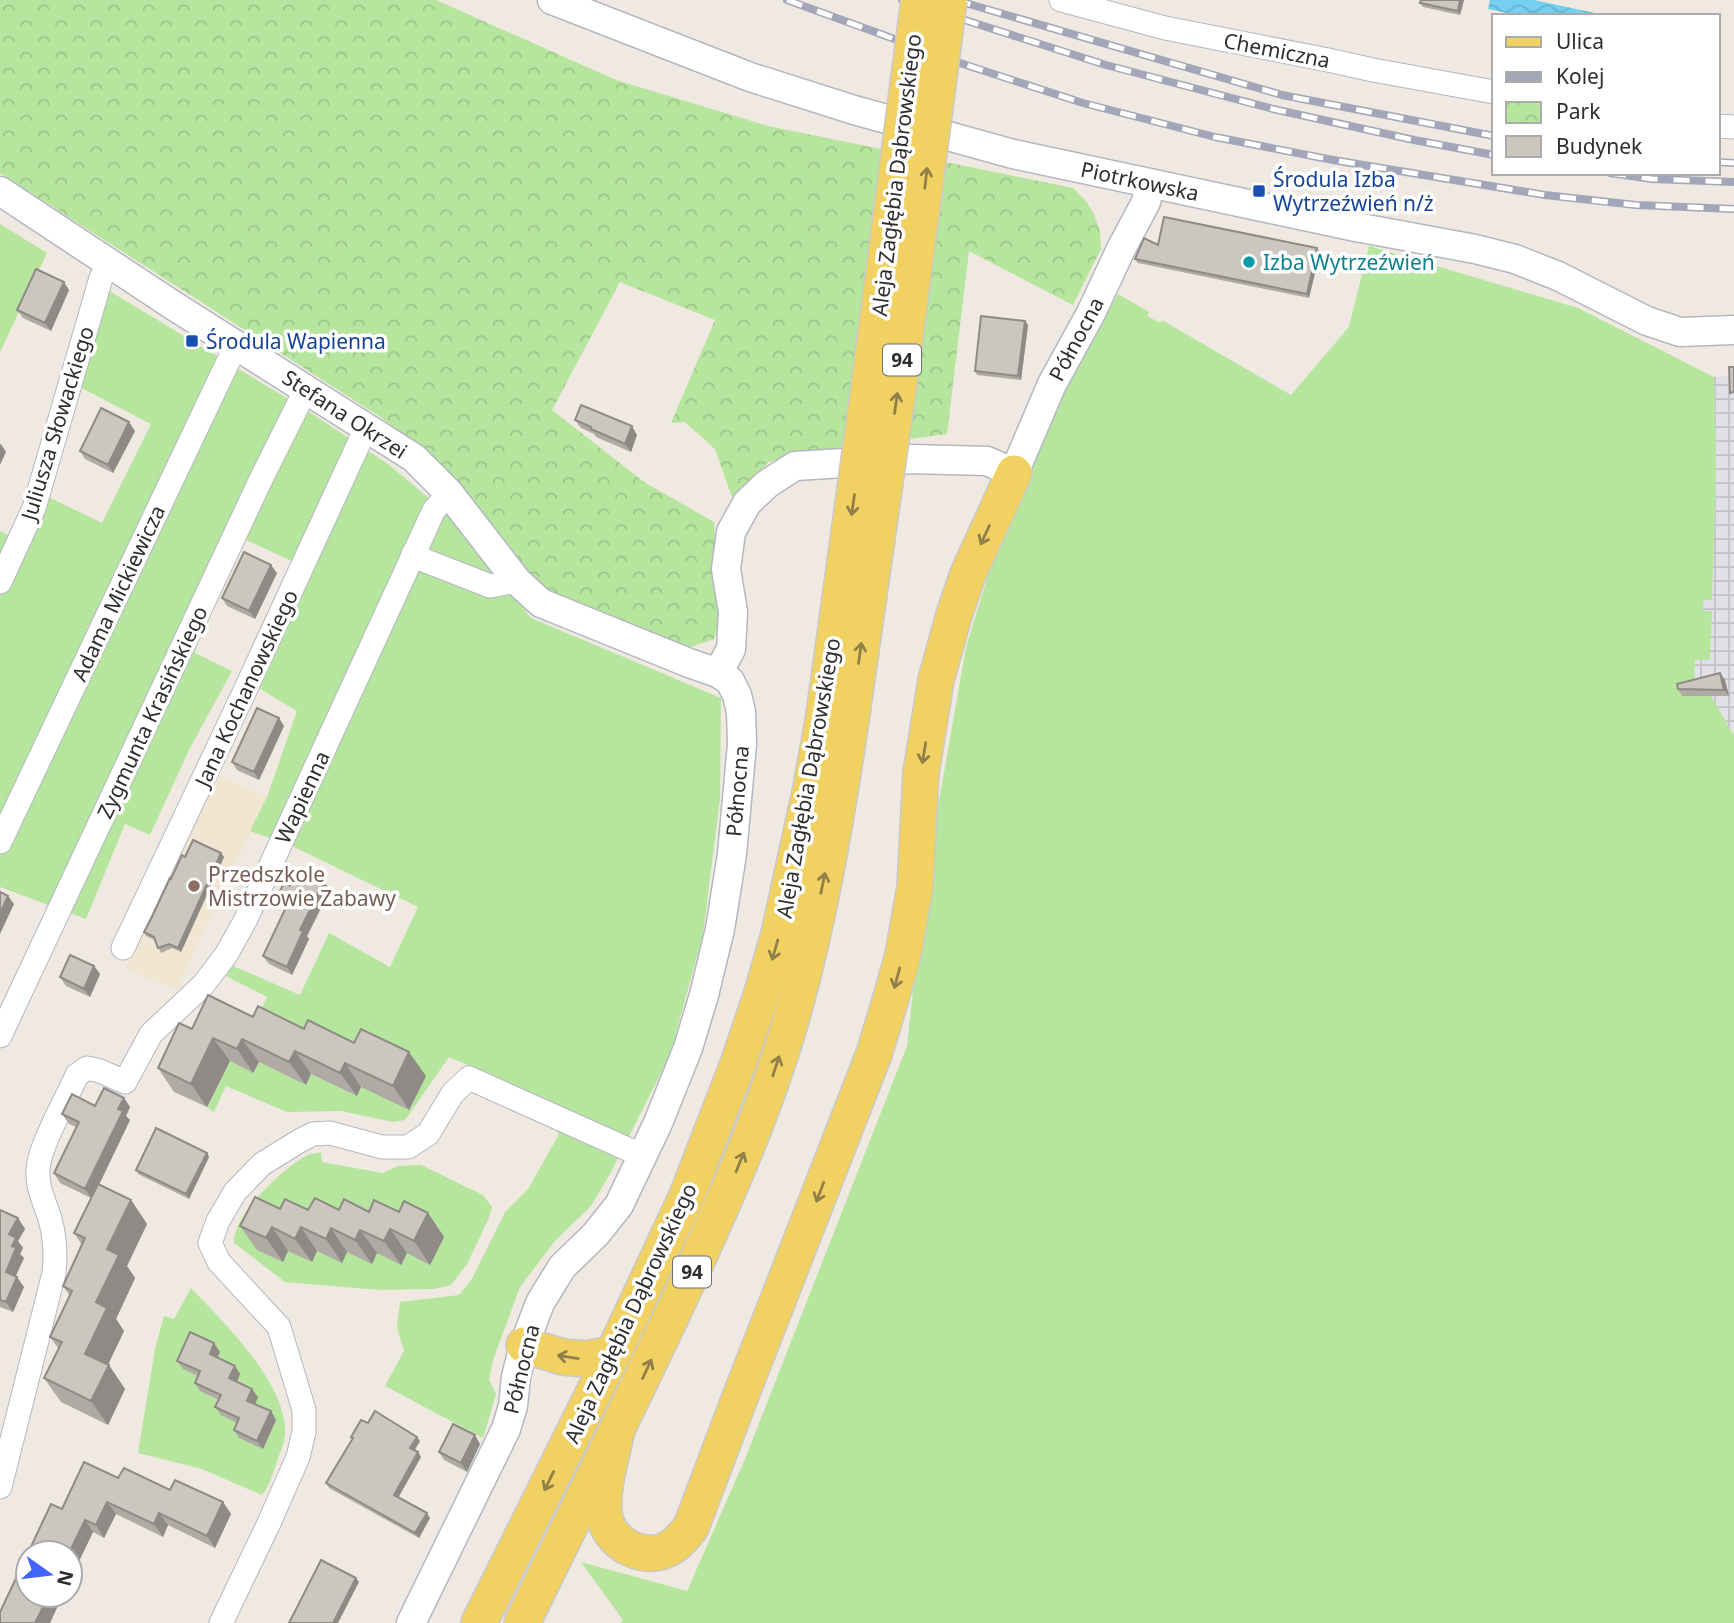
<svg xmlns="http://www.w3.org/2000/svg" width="1734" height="1623" viewBox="0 0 1734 1623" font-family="'Noto Sans',sans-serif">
<defs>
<pattern id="industrial-grid" width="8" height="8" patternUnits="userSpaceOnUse" patternTransform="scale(1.75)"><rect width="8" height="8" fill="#e3e1e8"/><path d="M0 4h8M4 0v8" fill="none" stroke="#c3c1c7"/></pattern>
<pattern id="park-crowns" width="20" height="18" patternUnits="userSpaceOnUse" patternTransform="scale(1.75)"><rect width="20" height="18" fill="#b6e59e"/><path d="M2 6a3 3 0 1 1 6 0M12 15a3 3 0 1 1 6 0" fill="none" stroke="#9dc588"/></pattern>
<pattern id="water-waves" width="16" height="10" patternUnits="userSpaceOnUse" patternTransform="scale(1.75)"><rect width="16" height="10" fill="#75cff0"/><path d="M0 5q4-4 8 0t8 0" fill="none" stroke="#66b2ce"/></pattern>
</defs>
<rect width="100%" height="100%" fill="#efe9e1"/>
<path fill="url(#industrial-grid)" d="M1734,375V736L1711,697L1694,696L1695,660H1709L1711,611L1703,612L1704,599L1712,600L1716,470L1714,377Z"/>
<path fill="#f0e6d1" d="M213,772L267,797L177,990L125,970Z"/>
<g fill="#b6e59e">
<path d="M0,224L47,253L0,352Z"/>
<path d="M1369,246L1578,308L1714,377L1716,470L1712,600H1704L1703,611H1712L1710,660H1695L1694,696H1711L1734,736V1623H621L623,1620L581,1562L687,1591L745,1459L907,1046L924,887L966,647L1002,530L1051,416L1118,294L1149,312L1147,316L1160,323L1162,320L1291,395L1349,327Z"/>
<path d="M88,278L305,409L388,464L449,515L531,618L721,698L720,799L703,934L670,1055L611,1172L591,1206L554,1242L520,1287L493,1360L489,1380L496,1394L483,1438L385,1386L404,1351L397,1327L400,1302L459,1295L472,1279L505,1212L528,1189L558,1136V1104L449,1057L405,1120L393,1122L341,1111L287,1112L226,1086L214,1112L207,1107L230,1061L253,1073L259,1062L306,1085L311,1074L357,1096L362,1087L251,1032L267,997L226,976L233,966L300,995L329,933L390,967L418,907L292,846L250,831L267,797L297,711L245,680L296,563L242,538L203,617L195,653L232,671L190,748L150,835L125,824L86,919L0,887V531L8,535L30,488L102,523L151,424L62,378Z"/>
<path d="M321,1152L322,1162L383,1173L398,1166L421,1165L483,1195L492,1207L488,1220L467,1264L451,1285L433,1289L379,1290L285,1282L234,1243C231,1217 286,1164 310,1154C311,1154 319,1153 321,1152Z"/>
<path d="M191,1288C224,1323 288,1384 285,1435C284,1444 280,1453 277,1461C273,1473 270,1485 262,1495L202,1469L138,1453L155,1349L164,1316L174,1319Z"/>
</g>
<path fill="url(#park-crowns)" d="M0,0H436L616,80L768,126L1073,188L1086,201L1094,214L1100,232L1101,249L1073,305L969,251L947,434L813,452L769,462L732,497L715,449L685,422L671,423L715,320L620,282L552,410L644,482L714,522L717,580L722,614L714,639L685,649L548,596L459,482L434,459L382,418L0,173Z"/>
<path fill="url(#water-waves)" d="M1490,0H1534L1595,13V16H1521L1488,9Z"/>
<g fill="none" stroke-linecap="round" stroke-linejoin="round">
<g stroke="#b4b7c1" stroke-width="25">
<g id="minor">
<path d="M1061,0L1165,28L1328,60L1373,70L1494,92"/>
<path d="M1718,126L1734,127"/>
<path d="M413,554L426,561L490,586L517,581"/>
<path d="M0,582L34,508L101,278L111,263"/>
<path d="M0,842L236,345"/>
<path d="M123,948L242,697L360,441L368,428"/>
<path d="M0,1036L262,477L306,389"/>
<path d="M0,1487L54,1273C56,1254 55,1237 50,1219C45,1202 37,1189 38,1171C38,1148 67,1098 77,1075L87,1068L100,1071L125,1082L151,1034L203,985L226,955L245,921L434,510L449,493"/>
<path d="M221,1623L269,1523L298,1457L304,1432V1410L279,1327L219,1262L210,1243L218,1221L235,1192L262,1164L301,1140L313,1134L330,1133L382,1147H408L428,1134L453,1093L469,1078L643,1156"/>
</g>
</g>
<g stroke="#b4b7c1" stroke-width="31">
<g id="tertiary">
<path d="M552,0L750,77L854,110L1013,154L1356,227L1475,249L1515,259L1558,276L1647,321L1680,332L1734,330"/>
<path d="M0,191L171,304L414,458L449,493L517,581L541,603L689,663L718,673L730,681L737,695L741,712L742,744L732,854L720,929L704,995L688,1048L658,1123L619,1205L596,1234L562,1267L540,1303L524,1345L516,1377L513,1406L506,1429L411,1623"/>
<path d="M718,673L731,649L733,612L726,569L731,532L747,503L767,484L795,466L911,459L987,461L1014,473L1052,384L1091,313L1121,249L1146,202L1150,184"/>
</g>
</g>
<g stroke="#c9c9c9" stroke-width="38">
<g id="primary">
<path d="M524,1345L563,1357L585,1359L613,1354"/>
<path d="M617,1430C612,1454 598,1500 606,1522C614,1546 645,1561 668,1549C678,1544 685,1535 691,1527L739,1400L874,1054L891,998L903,955L915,887L921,773L936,680L954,615L968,574L1014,473"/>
<path d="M479,1623L613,1354L686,1198L738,1064L762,993L779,934L811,788L824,715"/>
<path d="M522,1623C575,1516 628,1408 679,1300C721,1209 763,1117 791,1020C819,922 836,821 851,720"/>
</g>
</g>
<use href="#minor" stroke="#fff" stroke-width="23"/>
<use href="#tertiary" stroke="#fff" stroke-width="28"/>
<use href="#primary" stroke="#f2d163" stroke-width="35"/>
<g stroke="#a3a6b8" stroke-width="8">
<g id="rail">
<path d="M787,0L966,65L1083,103L1215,137L1333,160L1545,195L1636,205L1734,209"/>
<path d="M902,0L1106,65L1273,109L1414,140L1494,155"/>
<path d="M955,0L1282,95L1494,136"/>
<path d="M1718,162L1734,163"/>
<path d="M1610,173L1652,179L1734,182"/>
</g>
</g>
<use href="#rail" stroke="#fff" stroke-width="5" stroke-dasharray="16" stroke-linecap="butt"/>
<g stroke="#c9c9c9" stroke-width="38" stroke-linecap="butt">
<g id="primary-bridge">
<path d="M824,715L868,395L919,0"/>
<path d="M851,720L897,398L949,0"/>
</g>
</g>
<use href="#primary-bridge" stroke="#f2d163" stroke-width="35"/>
</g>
<g fill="#afaba4">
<path d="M1421,0H1464L1460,15L1423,7L1420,3Z"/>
<path d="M1158,245L1320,252L1309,298L1138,263L1135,259Z"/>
<path d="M69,290L51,331L23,318L17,310Z"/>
<path d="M1025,321L1028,325L1021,380L977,375L975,371Z"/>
<path d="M575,420L637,435L631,452L596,437L594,434L581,428Z"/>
<path d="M135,431L113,473L85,459L80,451Z"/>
<path d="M277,573L255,619L227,606L222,598Z"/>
<path d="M1720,673L1725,680L1729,696H1682L1678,689Z"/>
<path d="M284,726L259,780L237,770L232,762Z"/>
<path d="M221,853L224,857L181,952L172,948L161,953L155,940L146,936L144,932L151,919L171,879L185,857Z"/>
<path d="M324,882L330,890L307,936L309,939L292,975L269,964L263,956L286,907L282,905L277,897L290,886Z"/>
<path d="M94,966L100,974L90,997L66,986L60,977Z"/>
<path d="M253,1017L304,1029L354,1043L426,1076L409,1110L361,1087L357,1096L311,1074L306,1085L259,1062L253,1073L230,1061L207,1107L174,1092L158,1068L192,1029Z"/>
<path d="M124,1098L130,1107L126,1116L130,1120L99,1185L131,1200L147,1224L127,1266L135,1278L116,1319L124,1331L108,1365L125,1389L108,1425L61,1402L44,1378L59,1349L50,1337L70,1296L63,1286L82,1245L74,1233L91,1198L60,1183L54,1173L76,1127L69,1124L62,1114Z"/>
<path d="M207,1153L209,1157L189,1199L138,1174L136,1170Z"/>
<path d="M280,1209L428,1213L444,1237L430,1265L407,1253L401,1265L377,1253L372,1264L347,1252L342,1263L317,1251L312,1262L288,1251L283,1262L257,1250L240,1226Z"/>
<path d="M0,1210L18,1218L25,1229L18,1241L23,1248L20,1254L24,1258L15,1277L24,1287L13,1312L0,1307V1308Z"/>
<path d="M214,1343L220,1352L217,1358L235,1366L240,1374L237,1382L258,1397L255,1404L276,1420L263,1449L239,1438L234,1430L237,1423L221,1415L215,1407L219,1400L200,1391L195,1383L198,1376L183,1369L177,1361Z"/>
<path d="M368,1423L420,1441L415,1450L418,1452L421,1457L399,1497L430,1518L419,1538L329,1488L326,1483Z"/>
<path d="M480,1444L467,1472L444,1460L439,1452Z"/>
<path d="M118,1478L223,1502L231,1514L215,1548L168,1525L163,1537L116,1514L104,1538L93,1532L70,1580V1553L62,1509Z"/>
</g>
<g fill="#8e8b86">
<path d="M1460,0H1464L1460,15L1458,11Z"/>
<path d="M1317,248L1320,252L1309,298L1307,294Z"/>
<path d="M64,282L69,290L51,331L45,323Z"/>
<path d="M1025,321L1028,325L1021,380L1018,376Z"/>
<path d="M129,422L135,431L113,473L108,465Z"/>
<path d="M632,426L637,435L631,452L625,444Z"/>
<path d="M1,444L6,452L0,465V445Z"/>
<path d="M271,565L277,573L255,619L249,611Z"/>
<path d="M1720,673L1725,680L1729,696L1724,690Z"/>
<path d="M279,718L284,726L259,780L254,772Z"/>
<path d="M221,853L224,857L181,952L178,948Z"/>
<path d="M324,882L330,890L307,936L309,939L292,975L287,967L300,930Z"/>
<path d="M8,896L14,904L0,934V914Z"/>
<path d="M94,966L100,974L90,997L84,989Z"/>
<path d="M213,1038L230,1061L207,1107L191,1084Z"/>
<path d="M242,1039L259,1062L253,1073L237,1049Z"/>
<path d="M295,1051L311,1074L306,1085L289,1062Z"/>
<path d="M409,1052L426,1076L409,1110L393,1086Z"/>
<path d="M345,1063L361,1087L357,1096L340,1073Z"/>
<path d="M124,1098L130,1107L126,1116L130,1120L92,1199L85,1189Z"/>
<path d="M207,1153L209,1157L189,1199L186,1194Z"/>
<path d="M131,1200L147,1224L127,1266L135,1278L116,1319L124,1331L102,1377L85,1354L107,1249Z"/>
<path d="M428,1213L444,1237L430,1265L414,1241Z"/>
<path d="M18,1218L25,1229L18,1241L23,1248L20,1254L24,1258L13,1282L6,1272L9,1234Z"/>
<path d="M272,1227L288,1251L283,1262L266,1238Z"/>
<path d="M301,1227L317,1251L312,1262L295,1239Z"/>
<path d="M331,1228L347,1252L342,1263L326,1239Z"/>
<path d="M390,1229L407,1253L401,1265L384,1241Z"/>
<path d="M360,1230L377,1253L372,1264L355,1240Z"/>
<path d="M17,1277L24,1287L13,1312L6,1302Z"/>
<path d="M214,1343L220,1352L215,1362L210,1354Z"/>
<path d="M109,1365L125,1389L108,1425L91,1401Z"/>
<path d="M235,1366L240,1374L235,1386L229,1378Z"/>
<path d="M252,1389L258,1397L253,1409L247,1401Z"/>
<path d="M271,1411L276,1420L263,1449L257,1441Z"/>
<path d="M475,1435L480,1444L467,1472L461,1463Z"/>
<path d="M417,1437L420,1441L413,1452L410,1448Z"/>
<path d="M418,1452L421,1457L397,1499L394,1495Z"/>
<path d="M107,1502L116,1514L104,1538L96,1525Z"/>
<path d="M223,1502L231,1514L215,1548L207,1536Z"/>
<path d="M159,1513L168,1525L163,1537L154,1524Z"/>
<path d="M427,1513L430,1518L419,1538L415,1533Z"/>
<path d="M85,1520L93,1532L70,1580V1553H69Z"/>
<path d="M356,1578L359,1582L338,1623H333Z"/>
<path d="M49,1595H63L50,1623H35Z"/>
</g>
<g fill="#cbc7bf" stroke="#8e8b86" stroke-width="2">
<path d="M1421,0H1460L1458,11L1420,3Z"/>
<path d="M1164,217L1317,248L1307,294L1135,259L1144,238L1158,245Z"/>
<path d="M36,269L64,282L45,323L17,310Z"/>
<path d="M981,316L1025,321L1018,376L975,371Z"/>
<path d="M1729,367H1734V392L1730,393Z"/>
<path d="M581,405L632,426L625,444L591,429V427L575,420Z"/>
<path d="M101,408L129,422L108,465L80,451Z"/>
<path d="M244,552L271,565L249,611L222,598Z"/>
<path d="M1720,673L1724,690L1678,689L1677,684Z"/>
<path d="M257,708L279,718L254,772L232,762Z"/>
<path d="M193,840L221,853L178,948L169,944L158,948L154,937L144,932L151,919L170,878L171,879L182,855L185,857Z"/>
<path d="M299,869L324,882L300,930L303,931L287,967L263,956L288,903L277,897L284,883L290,886Z"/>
<path d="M0,892L8,896L0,914Z"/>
<path d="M70,955L94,966L84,989L60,977Z"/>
<path d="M208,995L253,1017L258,1006L304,1029L308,1020L354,1043L361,1029L409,1052L393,1086L345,1063L340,1073L295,1051L289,1062L242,1039L237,1049L213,1038L191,1084L158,1068L179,1023L192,1029Z"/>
<path d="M104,1088L124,1098L118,1109L123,1111L85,1189L54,1173L79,1122L62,1114L72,1094L95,1106Z"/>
<path d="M156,1128L207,1153L186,1194L136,1170Z"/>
<path d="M98,1184L131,1200L107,1249L119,1255L96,1302L107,1308L85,1354L109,1365L91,1401L44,1378L62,1342L50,1337L72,1291L63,1286L85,1238L74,1233Z"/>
<path d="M255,1197L280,1209L285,1199L308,1210L315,1198L339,1210L344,1199L369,1212L374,1200L399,1212L404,1201L428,1213L414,1241L390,1229L384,1241L360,1230L355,1240L331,1228L326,1239L301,1227L295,1239L272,1227L266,1238L240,1226Z"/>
<path d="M0,1210L18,1218L9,1234L16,1238L12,1246L16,1248L6,1272L17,1277L6,1302L0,1300Z"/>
<path d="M190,1332L214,1343L210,1354L235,1366L229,1378L252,1389L247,1401L271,1411L257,1441L234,1430L239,1418L215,1407L221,1395L195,1383L200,1371L177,1361Z"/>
<path d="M375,1411L417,1437L410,1448L418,1452L394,1495L427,1513L415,1533L326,1483L353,1438L351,1437L361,1420L368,1423Z"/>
<path d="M453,1424L475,1435L461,1463L439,1452Z"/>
<path d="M84,1462L118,1478L124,1468L170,1490L175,1480L223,1502L207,1536L159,1513L154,1524L107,1502L96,1525L85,1520L69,1553H28L51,1504L62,1509Z"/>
<path d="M28,1553V1595H49L35,1623H0V1612Z"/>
<path d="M321,1560L356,1578L333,1623H289Z"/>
</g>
<defs><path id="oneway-shaft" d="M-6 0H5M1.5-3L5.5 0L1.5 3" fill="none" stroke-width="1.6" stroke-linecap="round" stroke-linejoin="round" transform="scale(1.75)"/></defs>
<g stroke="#908048">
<use href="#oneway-shaft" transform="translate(926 178) rotate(-83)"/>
<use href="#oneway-shaft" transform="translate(896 403) rotate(-82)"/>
<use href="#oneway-shaft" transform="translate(853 505) rotate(98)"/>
<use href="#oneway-shaft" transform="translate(985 535) rotate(115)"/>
<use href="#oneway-shaft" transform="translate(860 653) rotate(-82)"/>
<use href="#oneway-shaft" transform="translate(924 753) rotate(99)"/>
<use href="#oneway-shaft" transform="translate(823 883) rotate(-78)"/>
<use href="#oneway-shaft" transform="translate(775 950) rotate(106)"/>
<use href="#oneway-shaft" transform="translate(897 978) rotate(105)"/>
<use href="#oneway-shaft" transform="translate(776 1066) rotate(-72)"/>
<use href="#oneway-shaft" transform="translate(740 1162) rotate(-68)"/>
<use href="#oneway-shaft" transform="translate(820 1192) rotate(111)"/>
<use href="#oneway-shaft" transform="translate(568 1357) rotate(-171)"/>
<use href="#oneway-shaft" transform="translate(647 1369) rotate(-65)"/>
<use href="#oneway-shaft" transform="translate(549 1481) rotate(116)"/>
</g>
<g fill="#1a4fb4" stroke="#fff" stroke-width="2.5">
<rect x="1252" y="184" width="14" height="14" rx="3.5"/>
<rect x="185" y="334" width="14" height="14" rx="3.5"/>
</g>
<circle fill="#0f9aa8" stroke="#fff" stroke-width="2.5" cx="1249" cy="262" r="7"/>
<circle fill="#8d6e63" stroke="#fff" stroke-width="2.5" cx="194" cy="886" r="7"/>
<g text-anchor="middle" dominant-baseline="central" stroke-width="7" stroke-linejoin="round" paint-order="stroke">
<g fill="#fff" stroke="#6d6d6d" stroke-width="2">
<rect x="883" y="344.5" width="38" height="31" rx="5"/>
<rect x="673" y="1256.5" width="38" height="31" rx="5"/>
</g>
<g font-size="19" font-weight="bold" fill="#2e2e2e">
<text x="902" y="360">94</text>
<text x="692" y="1272">94</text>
</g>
<g font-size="21" fill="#2e2e2e" stroke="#fff">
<text transform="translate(1277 50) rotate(11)">Chemiczna</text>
<text transform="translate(896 175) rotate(-83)">Aleja Zagłębia Dąbrowskiego</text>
<text transform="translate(1140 181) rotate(12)">Piotrkowska</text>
<text transform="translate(1076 339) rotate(-62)">Północna</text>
<text transform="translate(345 414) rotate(33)">Stefana Okrzei</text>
<text transform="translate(57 423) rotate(-73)">Juliusza Słowackiego</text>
<text transform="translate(118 593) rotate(-65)">Adama Mickiewicza</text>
<text transform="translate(246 688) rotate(-65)">Jana Kochanowskiego</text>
<text transform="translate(152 712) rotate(-65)">Zygmunta Krasińskiego</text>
<text transform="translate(808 778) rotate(-80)">Aleja Zagłębia Dąbrowskiego</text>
<text transform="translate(737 791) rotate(-85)">Północna</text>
<text transform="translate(302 797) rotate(-65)">Wapienna</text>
<text transform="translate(630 1313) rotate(-65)">Aleja Zagłębia Dąbrowskiego</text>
<text transform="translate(521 1369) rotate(-76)">Północna</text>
</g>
<g font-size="21" fill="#164399" stroke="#fff" text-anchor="start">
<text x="1273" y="179">Środula Izba<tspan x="1273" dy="24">Wytrzeźwień n/ż</tspan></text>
<text x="206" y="341">Środula Wapienna</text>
</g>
<g font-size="21" fill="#0d838f" stroke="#fff" text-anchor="start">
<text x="1263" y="262">Izba Wytrzeźwień</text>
</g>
<g font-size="21" fill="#785e54" stroke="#fff" text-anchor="start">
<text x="208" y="874">Przedszkole<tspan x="208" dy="24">Mistrzowie Zabawy</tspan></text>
</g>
</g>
<rect x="1492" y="14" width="228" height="161" fill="#ffffff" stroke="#ababab" stroke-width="2"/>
<rect x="1506" y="37" width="35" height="10" fill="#f2d163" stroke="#ababab" stroke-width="2"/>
<text x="1556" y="49" font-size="21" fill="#2e2e2e">Ulica</text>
<rect x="1506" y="72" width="35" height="10" fill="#a3a6b8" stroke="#ababab" stroke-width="2"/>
<text x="1556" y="84" font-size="21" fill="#2e2e2e">Kolej</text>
<rect x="1506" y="102" width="35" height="21" fill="url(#park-crowns)" stroke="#ababab" stroke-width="2"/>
<text x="1556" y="119" font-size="21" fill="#2e2e2e">Park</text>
<rect x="1506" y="136" width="35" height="21" fill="#cbc7bf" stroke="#ababab" stroke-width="2"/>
<text x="1556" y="154" font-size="21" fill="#2e2e2e">Budynek</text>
<g transform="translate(49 1574) rotate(104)"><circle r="33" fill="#ffffff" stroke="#ababab" stroke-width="2"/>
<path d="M0-5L12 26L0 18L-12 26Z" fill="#4264fb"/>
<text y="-10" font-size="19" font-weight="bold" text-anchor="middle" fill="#2e2e2e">N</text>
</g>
</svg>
